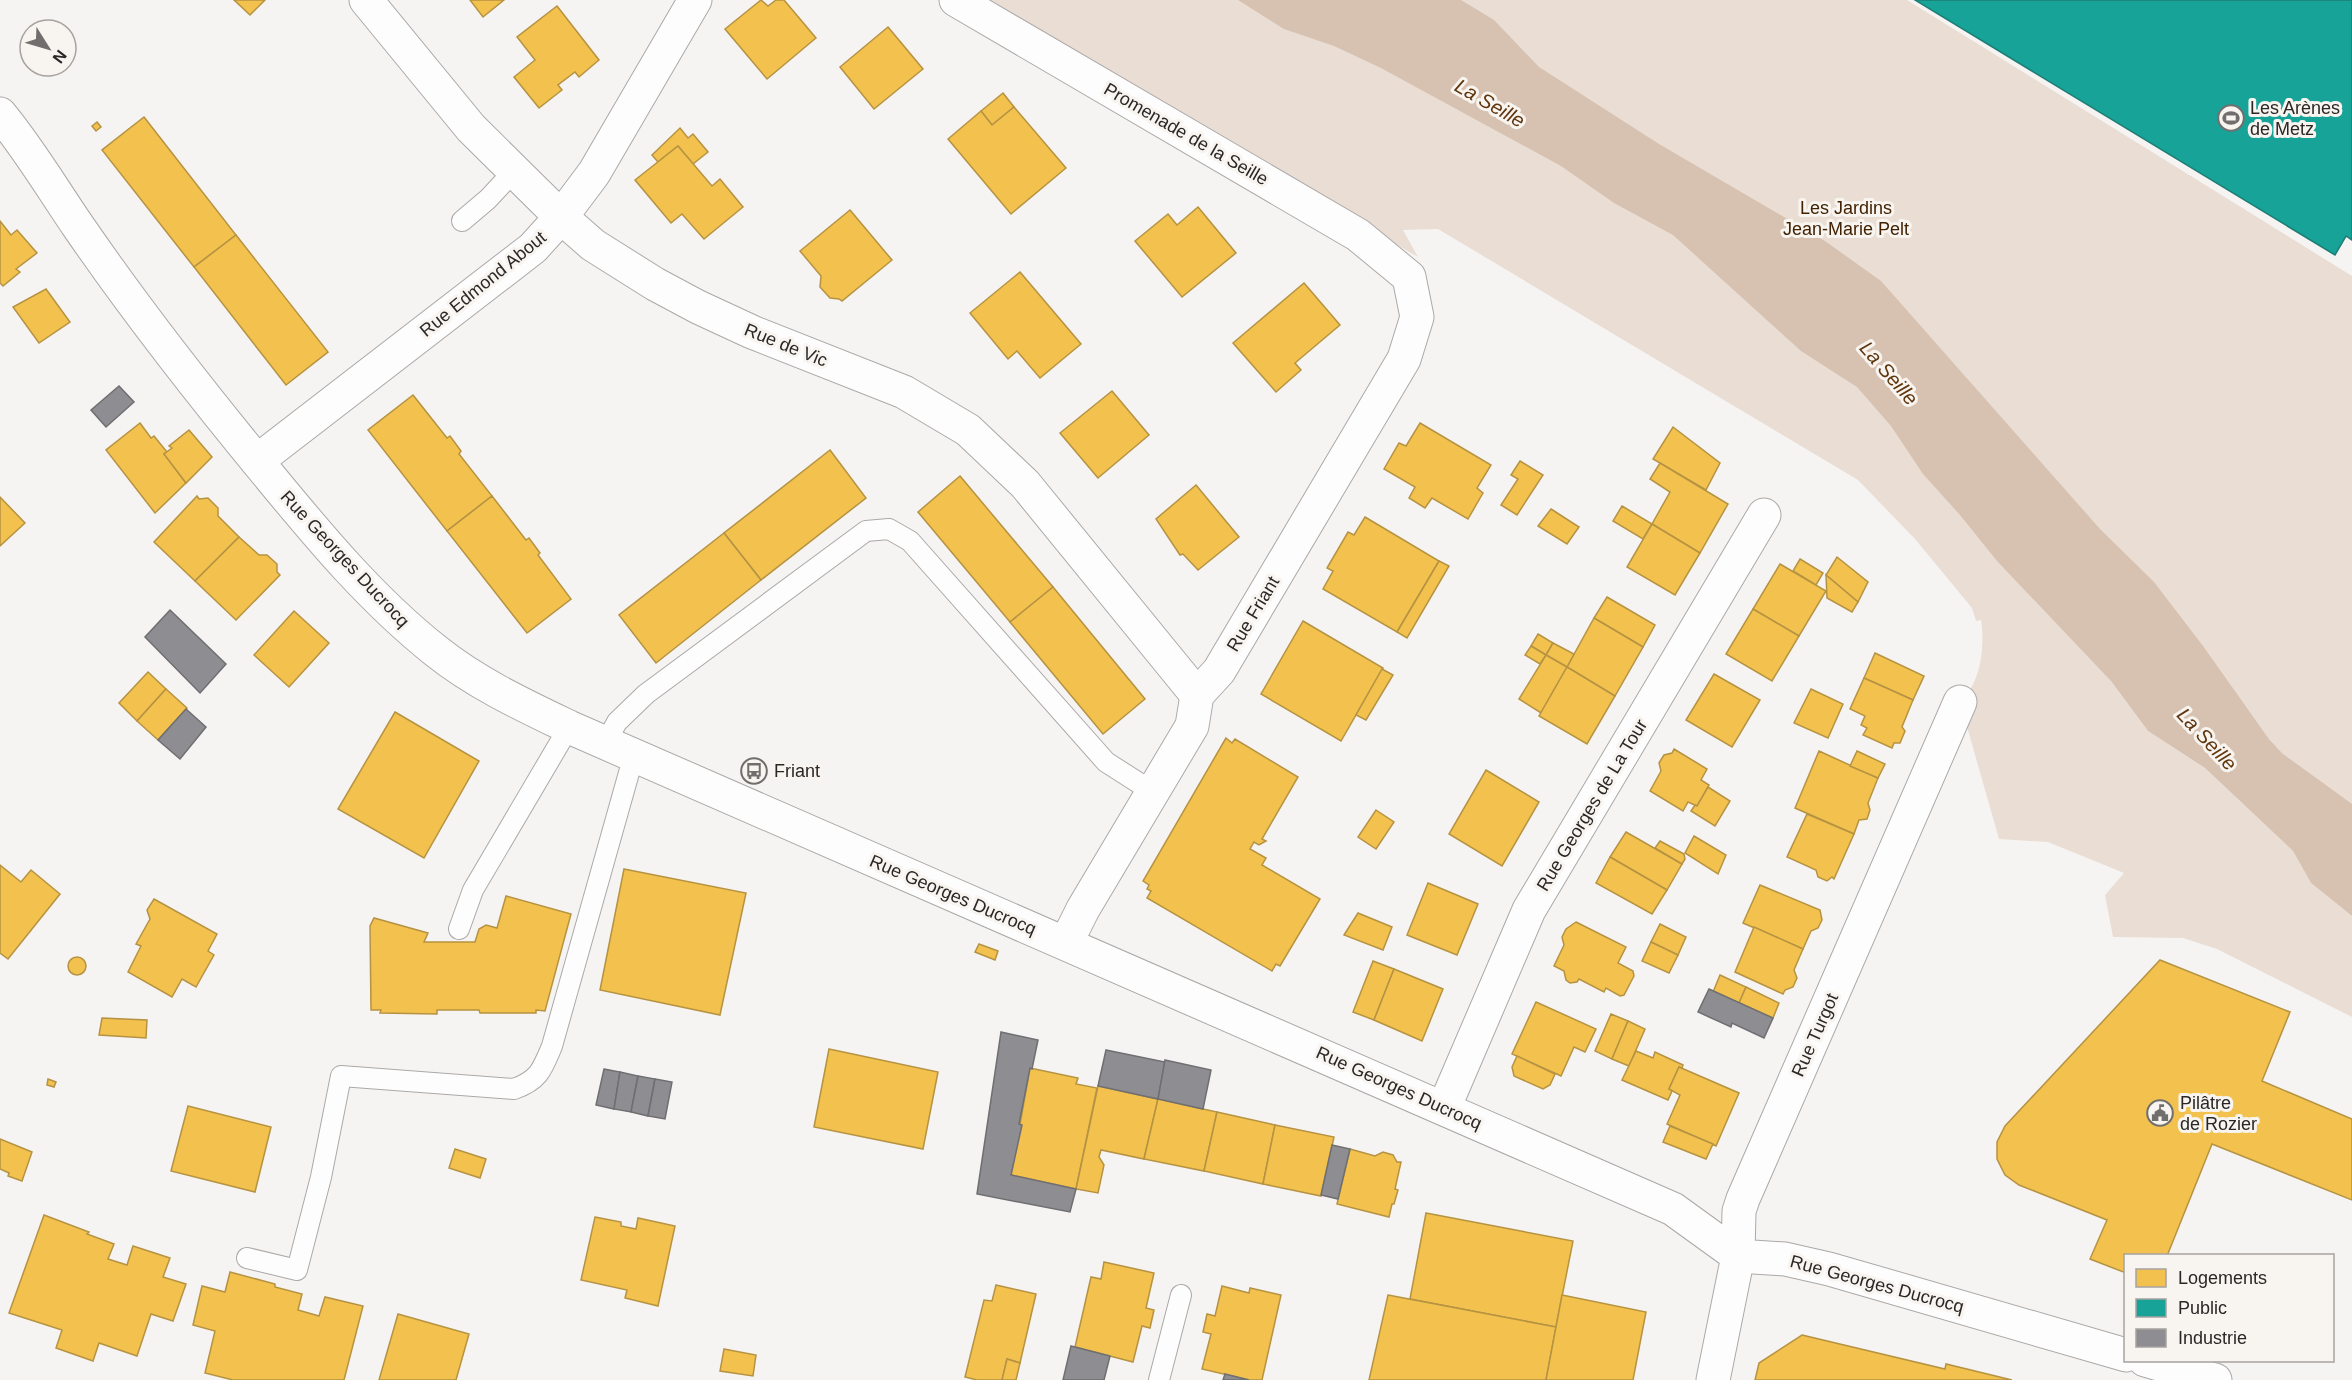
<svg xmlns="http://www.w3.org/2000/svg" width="2352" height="1380" viewBox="0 0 2352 1380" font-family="Helvetica,sans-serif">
<rect width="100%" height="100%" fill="#f6f4f2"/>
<path fill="#e9ddd4" d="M979,0H1907L2352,276V861L2283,754L2269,739L2249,711L2111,681L2148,731L2205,768L2293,851L2311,883L2352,916V1017L2217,949L2183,938L2113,937L2105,895L2124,873L2048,842L1999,839L1960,702C1981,683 1985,647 1981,620L1976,621L1972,608L1915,539L1858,480L1438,229L1403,230L1418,257Z"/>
<path fill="#d7c2b1" d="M1238,0H1461L1494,20L1539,67L1659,144L1825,241L1881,281L2100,529L2154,582L2203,646L2269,739L2283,754L2352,804V916L2311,883L2293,851L2205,768L2148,731L2111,681L1997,561L1960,515L1923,474L1891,426L1857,387L1801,351L1673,235L1614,203L1561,166L1381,68L1334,46L1284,29Z"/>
<g fill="#f2c14e" stroke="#b69342" stroke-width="1.5">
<path d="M234,0H265L250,15Z"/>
<path d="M470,0H504L483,17Z"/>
<path d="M761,0L768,6L776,0H784L816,38L767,79L725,29Z"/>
<path d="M557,6L599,60L579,77L575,72L558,85L562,90L539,108L514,77L535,60L517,37Z"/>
<path d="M888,27L923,69L874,109L840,67Z"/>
<path d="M1003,93L1014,107L992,125L981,111Z"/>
<path d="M1014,107L1066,168L1011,214L948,139L981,111L992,125Z"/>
<path d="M144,117L236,235L194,267L102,150Z"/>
<path d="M97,122L101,127L96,131L92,126Z"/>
<path d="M680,128L688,138L693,134L708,152L693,164L678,146L658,162L652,155Z"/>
<path d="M678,146L712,186L720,179L743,207L704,239L682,214L671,223L635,180Z"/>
<path d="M1198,207L1236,253L1182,297L1135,241L1168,214L1177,225Z"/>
<path d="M850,210L892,260L842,301L839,299L830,298L820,287L821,276L800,251Z"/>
<path d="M0,221L11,235L17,230L37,253L16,269L20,272L3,286L0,283Z"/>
<path d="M236,235L328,352L286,385L194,267Z"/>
<path d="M1020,272L1081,344L1040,378L1017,351L1008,359L970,313Z"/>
<path d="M1304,283L1340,325L1295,363L1301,370L1276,392L1233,343Z"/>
<path d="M46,289L70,322L39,343L13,307Z"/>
<path d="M1112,391L1149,435L1098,478L1060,433Z"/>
<path d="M413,395L447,438L450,436L461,451L459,454L492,496L447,531L368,430Z"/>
<path d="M140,423L151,438L154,436L167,452L164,454L186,483L155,513L106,450Z"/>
<path d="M1420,423L1491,465L1477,488L1483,493L1468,519L1432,498L1425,508L1409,498L1415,487L1384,469L1399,443L1406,446Z"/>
<path d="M1673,427L1720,463L1706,490L1653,459Z"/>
<path d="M189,430L212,457L186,483L164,454L172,448L169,446Z"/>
<path d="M830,450L866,498L761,580L724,533Z"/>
<path d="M1520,461L1543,475L1517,515L1501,505L1518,479L1511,475Z"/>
<path d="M1660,463L1728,504L1700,553L1652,524L1670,492L1650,479Z"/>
<path d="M960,476L1053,587L1010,622L918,512Z"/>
<path d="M1196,485L1239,537L1198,570L1183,554L1180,555L1156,519Z"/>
<path d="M197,496L199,499L208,498L218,508V516L239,537L195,581L154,542Z"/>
<path d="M492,496L526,540L529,538L540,553L538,555L571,599L527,633L447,531Z"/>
<path d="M0,497L25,523L0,546Z"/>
<path d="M1622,506L1652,524L1643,539L1613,521Z"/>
<path d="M1551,509L1579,527L1567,544L1538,526Z"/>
<path d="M1365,517L1439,561L1397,632L1323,589L1333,571L1327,568L1348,532L1354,535Z"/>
<path d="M1652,524L1700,553L1675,595L1627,567Z"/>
<path d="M724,533L761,580L656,663L619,615Z"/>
<path d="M239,537L259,555H267L277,564V572L280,575L236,620L195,581Z"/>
<path d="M1837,557L1868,582L1858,602L1826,575Z"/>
<path d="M1800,559L1823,573L1816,585L1793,571Z"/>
<path d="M1439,561L1449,566L1407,638L1397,632Z"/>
<path d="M1780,564L1826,591L1799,636L1753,609Z"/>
<path d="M1826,575L1858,602L1852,612L1827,598Z"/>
<path d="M1053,587L1145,699L1103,734L1010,622Z"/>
<path d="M1607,597L1655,625L1643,647L1594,618Z"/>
<path d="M1753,609L1799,636L1772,681L1726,654Z"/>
<path d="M294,611L329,643L289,687L254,655Z"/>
<path d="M1594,618L1643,647L1615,696L1567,667Z"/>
<path d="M1303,621L1383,668L1341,741L1261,694Z"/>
<path d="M1538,634L1553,643L1546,655L1531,646Z"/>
<path d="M1553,643L1574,654L1567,667L1546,655Z"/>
<path d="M1531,646L1546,655L1540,664L1525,655Z"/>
<path d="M1875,653L1924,676L1913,700L1864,678Z"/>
<path d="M1546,655L1567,667L1541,713L1519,699Z"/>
<path d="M1567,667L1615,696L1587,744L1539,716Z"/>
<path d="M1382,669L1393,675L1366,720L1356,715Z"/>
<path d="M148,672L166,689L137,721L119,703Z"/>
<path d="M1714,674L1760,700L1732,747L1686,720Z"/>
<path d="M1864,678L1913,700L1902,727L1905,731L1900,743H1894L1892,748L1863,735L1867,728L1861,725L1865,716L1850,709Z"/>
<path d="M166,689L187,708L158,740L137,721Z"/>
<path d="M1811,689L1843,704L1828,738L1794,723Z"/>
<path d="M395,712L479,761L424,858L338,809Z"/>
<path d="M1226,738L1232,743L1235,739L1298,777L1262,839L1266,841L1259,845L1254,842L1250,849L1266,858L1262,865L1320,899L1280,966L1276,964L1272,971L1147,898L1151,891L1147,889L1149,885L1143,881Z"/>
<path d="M1674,749L1707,769L1701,780L1709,785L1697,806L1688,802L1683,811L1650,791L1661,771L1659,763L1664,755L1672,753Z"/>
<path d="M1819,751L1878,778L1868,803L1870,810L1867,819L1859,820L1854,834L1795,808Z"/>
<path d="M1857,751L1885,764L1878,778L1850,766Z"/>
<path d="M1486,770L1539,802L1502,866L1449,834Z"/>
<path d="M1708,787L1730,801L1715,826L1691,811L1695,805L1697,806Z"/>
<path d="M1376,810L1394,822L1376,849L1358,837Z"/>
<path d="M1807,814L1854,834L1834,879L1832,877L1827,881L1818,877L1816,870L1787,857Z"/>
<path d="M1626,832L1682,864L1667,890L1610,857Z"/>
<path d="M1694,836L1726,855L1718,874L1685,853Z"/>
<path d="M1660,841L1684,854L1685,859L1682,864L1655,848Z"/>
<path d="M1610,857L1667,890L1652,914L1596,883Z"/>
<path d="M0,865L21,882L31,870L60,894L8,959L0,953Z"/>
<path d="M624,869L746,893L720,1015L600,990Z"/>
<path d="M1428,883L1478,904L1457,955L1407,935Z"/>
<path d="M1760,885L1820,910L1822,920L1818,928L1811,931L1803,949L1743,923Z"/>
<path d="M506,896L571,914L545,1011L536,1010V1013H480L479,1010H437V1014L380,1013L381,1010H371L370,926L374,918L428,933L424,942H475L479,929L486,925L497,928Z"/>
<path d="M154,899L217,934L208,951L214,955L196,987L182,979L172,997L128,972L141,946L136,944L150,919L147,910Z"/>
<path d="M1358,913L1392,927L1383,950L1344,935Z"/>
<path d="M1576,922L1626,947L1618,963L1633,971L1634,976L1624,995L1620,996L1606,988L1604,992L1579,979L1577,982L1570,983L1566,980L1564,971L1554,966L1564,945L1562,937L1566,929Z"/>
<path d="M1660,924L1686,937L1678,955L1651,942Z"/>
<path d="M1754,927L1803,949L1794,970L1797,978L1793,987L1785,990L1783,994L1735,972Z"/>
<path d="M1651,942L1678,955L1669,973L1642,961Z"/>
<path d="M979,944L998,951L995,960L975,952Z"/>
<circle cx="77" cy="966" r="9"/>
<path d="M2160,960L2290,1012L2262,1081L2352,1119V1200L2212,1144L2167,1256H2126V1273L2090,1259L2107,1220L2019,1185L2005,1175L1997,1159V1142L2005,1126Z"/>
<path d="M1373,961L1394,969L1374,1020L1353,1012Z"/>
<path d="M1394,969L1443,989L1422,1041L1374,1020Z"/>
<path d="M1720,975L1746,987L1739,1003L1713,992Z"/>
<path d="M1746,987L1779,1003L1773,1018L1739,1003Z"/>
<path d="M1536,1002L1596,1029L1585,1052L1574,1047L1561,1076L1512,1054Z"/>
<path d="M1611,1014L1628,1021L1612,1059L1595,1051Z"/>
<path d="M102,1018L147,1020L146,1038L99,1035Z"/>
<path d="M1628,1021L1645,1029L1629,1066L1612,1059Z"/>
<path d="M829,1049L938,1072L923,1149L814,1127Z"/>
<path d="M1636,1051L1653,1058L1655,1052L1683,1065L1682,1068L1679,1067L1669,1089L1672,1091L1668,1100L1622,1080Z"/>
<path d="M1517,1056L1555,1074L1550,1085L1543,1089L1514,1076L1512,1067Z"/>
<path d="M1679,1067L1739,1093L1716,1146L1667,1124L1680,1095L1669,1089Z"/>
<path d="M1030,1068L1078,1078L1076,1084L1097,1088L1076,1189L1011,1175Z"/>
<path d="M48,1079L56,1082L54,1087L47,1085Z"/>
<path d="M1098,1086L1158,1099L1144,1159L1101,1150L1099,1157L1104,1165L1098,1193L1076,1189Z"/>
<path d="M1158,1099L1217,1112L1204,1171L1144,1159Z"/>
<path d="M188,1106L271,1127L255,1192L171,1171Z"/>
<path d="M1217,1112L1275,1125L1263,1184L1204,1171Z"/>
<path d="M1275,1125L1334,1137L1321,1196L1263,1184Z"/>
<path d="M1670,1126L1713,1144L1706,1159L1663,1142Z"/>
<path d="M0,1139L32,1152L22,1181L8,1176L9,1173L0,1169Z"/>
<path d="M455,1149L486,1159L480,1178L449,1168Z"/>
<path d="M1350,1149L1375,1156L1383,1152L1393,1155L1397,1162H1401L1395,1189L1398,1190L1394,1204H1392L1389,1217L1337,1204Z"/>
<path d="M1426,1213L1573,1241L1556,1327L1410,1299Z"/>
<path d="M44,1215L89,1232L87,1234L114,1244L108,1259L127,1265L133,1246L170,1258L163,1277L186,1284L173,1321L151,1314L137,1356L99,1343L93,1361L56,1348L62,1330L9,1313Z"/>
<path d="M595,1217L621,1222V1226L636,1229L638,1218L675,1226L658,1306L625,1298L627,1290L581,1280Z"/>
<path d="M1104,1262L1154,1273L1146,1308L1154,1310L1150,1328L1142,1326L1133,1362L1075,1347L1091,1277L1101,1279Z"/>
<path d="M230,1272L275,1284V1287L302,1294L298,1310L319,1316L325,1297L363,1306L344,1380H233L205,1373L215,1331L193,1325L202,1286L225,1292Z"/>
<path d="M996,1285L1036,1294L1020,1363L1007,1359L1002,1380H977L965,1377L984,1300L992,1301Z"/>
<path d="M1222,1286L1249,1293L1250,1288L1281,1295L1262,1380H1249L1202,1369L1211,1334L1203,1332L1207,1314L1215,1316Z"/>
<path d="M1388,1295L1556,1327L1546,1380H1369Z"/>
<path d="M1562,1295L1646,1312L1633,1380H1546Z"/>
<path d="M398,1314L469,1334L456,1380H379Z"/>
<path d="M1802,1335L1945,1369L1946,1364L2012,1380H1755L1759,1363Z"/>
<path d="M724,1349L756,1355L753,1376L720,1371Z"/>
<path d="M1007,1359L1020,1363L1016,1380H1002Z"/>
</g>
<path fill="#17a398" stroke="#1d7e76" stroke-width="1.5" d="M1915,0H2352V240L2346,236L2335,255Z"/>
<g fill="#8d8d92" stroke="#6f6f72" stroke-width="1.5">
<path d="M119,386L134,402L106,427L91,410Z"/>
<path d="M170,610L226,664L200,693L145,637Z"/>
<path d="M186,709L206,727L180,759L158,740Z"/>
<path d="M1709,989L1773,1018L1764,1038L1732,1023L1731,1027L1698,1012Z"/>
<path d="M1001,1032L1038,1040L1032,1069L1030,1068L1019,1124L1022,1125L1011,1175L1076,1189L1070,1212L977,1194Z"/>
<path d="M1106,1050L1165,1062L1158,1099L1098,1086Z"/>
<path d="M1165,1060L1211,1070L1203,1109L1158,1099Z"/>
<path d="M604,1069L620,1072L614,1109L596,1105Z"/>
<path d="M620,1072L638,1076L631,1112L614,1109Z"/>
<path d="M638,1076L655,1079L648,1116L631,1112Z"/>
<path d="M655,1079L672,1082L665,1119L648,1116Z"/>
<path d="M1332,1145L1350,1149L1338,1199L1321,1195Z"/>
<path d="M1071,1346L1110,1356L1104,1380H1063Z"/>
<path d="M1225,1374L1249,1380H1223Z"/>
</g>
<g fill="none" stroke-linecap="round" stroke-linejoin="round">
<g stroke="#aba9a8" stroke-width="22">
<g id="lane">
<path d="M462,221L488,199L514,171"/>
<path d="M606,742L617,722L646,694L866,531L889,529L910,541L1106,762L1153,792"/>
<path d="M459,929L473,890L569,727"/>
<path d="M247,1258L297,1270L321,1177L341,1076L514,1089C539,1080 542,1070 552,1046L634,755"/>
<path d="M1159,1380L1181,1295"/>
</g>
</g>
<g stroke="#aba9a8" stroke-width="35">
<g id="street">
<path d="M366,0L471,128L561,217L593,245L655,284L698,307L752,332L904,392L968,430L1025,484L1197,695"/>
<path d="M956,0L1358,235L1409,277L1417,317L1404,359L1219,671L1197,695L1192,726L1083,909L1066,943"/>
<path d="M257,461L533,248L561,217L594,173L695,0"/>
<path d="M1960,702L1743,1199L1739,1211L1738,1256L1785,1259L1829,1269L2126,1355"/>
<path d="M1444,1108L1529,910L1764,515"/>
<path d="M2145,1360L2215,1380"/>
</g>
</g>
<g stroke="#aba9a8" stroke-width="35">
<path id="secondary" d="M0,114C29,149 52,188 78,226C137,312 203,396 270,477C321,539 373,601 436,651C476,683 523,705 569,727L1673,1209L1738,1256L1713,1380"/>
</g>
<use href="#lane" stroke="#fefdfd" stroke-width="20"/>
<use href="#street" stroke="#fefdfd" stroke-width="33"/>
<use href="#secondary" stroke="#fefdfd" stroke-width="33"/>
</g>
<defs>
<g id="stadium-ring" transform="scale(1.35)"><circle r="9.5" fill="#f8f4f0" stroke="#716f6e" stroke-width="1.5"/><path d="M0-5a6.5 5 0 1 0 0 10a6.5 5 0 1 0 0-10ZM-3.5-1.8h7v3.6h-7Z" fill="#716f6e"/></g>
<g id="bus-ring" transform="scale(1.35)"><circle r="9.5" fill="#f8f4f0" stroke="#716f6e" stroke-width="1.5"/><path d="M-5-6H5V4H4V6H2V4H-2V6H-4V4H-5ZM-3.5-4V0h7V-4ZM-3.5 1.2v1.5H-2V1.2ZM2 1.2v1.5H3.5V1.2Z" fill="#716f6e"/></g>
<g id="civic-ring" transform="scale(1.35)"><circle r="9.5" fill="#f8f4f0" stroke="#716f6e" stroke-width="1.5"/><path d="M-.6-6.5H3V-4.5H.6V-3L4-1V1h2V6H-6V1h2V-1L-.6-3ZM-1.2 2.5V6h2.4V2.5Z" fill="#716f6e"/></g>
</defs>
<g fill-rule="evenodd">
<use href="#stadium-ring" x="2231" y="118"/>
<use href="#bus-ring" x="754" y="771"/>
<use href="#civic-ring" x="2160" y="1113"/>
</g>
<g text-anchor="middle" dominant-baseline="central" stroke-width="6" stroke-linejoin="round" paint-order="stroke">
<g font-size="18" fill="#2a2827" stroke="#f8f4f0" text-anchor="start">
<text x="2250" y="108">Les Arènes<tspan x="2250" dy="21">de Metz</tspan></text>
<text x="774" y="771">Friant</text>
<text x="2180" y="1103">Pilâtre<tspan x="2180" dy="21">de Rozier</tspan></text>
</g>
<g font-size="18" fill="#2a2827" stroke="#f8f4f0">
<text transform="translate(1186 134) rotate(30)">Promenade de la Seille</text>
<text transform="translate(483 284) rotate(-39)">Rue Edmond About</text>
<text transform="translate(786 345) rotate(22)">Rue de Vic</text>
<text transform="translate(345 559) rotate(47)">Rue Georges Ducrocq</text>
<text transform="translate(1253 614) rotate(-59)">Rue Friant</text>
<text transform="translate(1592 805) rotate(-59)">Rue Georges de La Tour</text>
<text transform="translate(953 895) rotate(23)">Rue Georges Ducrocq</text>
<text transform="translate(1815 1035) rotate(-66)">Rue Turgot</text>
<text transform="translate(1399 1088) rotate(24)">Rue Georges Ducrocq</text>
<text transform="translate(1877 1284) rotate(15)">Rue Georges Ducrocq</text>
</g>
<g font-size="18" fill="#412304" stroke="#f8f4f0">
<text x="1846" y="208">Les Jardins<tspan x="1846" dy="21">Jean-Marie Pelt</tspan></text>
</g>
<g font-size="20" font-style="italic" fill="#5f360e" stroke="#f8f4f0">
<text transform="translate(1490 103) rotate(30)">La Seille</text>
<text transform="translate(1889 373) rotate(49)">La Seille</text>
<text transform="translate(2207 739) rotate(47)">La Seille</text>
</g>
</g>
<rect x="2124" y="1254" width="210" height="108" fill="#f8f4f0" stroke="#a6a2a0" stroke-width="1.5"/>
<rect x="2136" y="1269" width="30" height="18" fill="#f2c14e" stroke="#a6a2a0" stroke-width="1.5"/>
<text x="2178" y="1284" font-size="18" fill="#2a2827">Logements</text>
<rect x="2136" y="1299" width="30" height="18" fill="#17a398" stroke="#a6a2a0" stroke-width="1.5"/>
<text x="2178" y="1314" font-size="18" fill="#2a2827">Public</text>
<rect x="2136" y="1329" width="30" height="18" fill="#8d8d92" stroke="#a6a2a0" stroke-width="1.5"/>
<text x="2178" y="1344" font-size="18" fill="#2a2827">Industrie</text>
<g transform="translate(48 48) rotate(127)"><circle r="28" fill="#f8f4f0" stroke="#a6a2a0" stroke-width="1.5"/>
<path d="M0-4.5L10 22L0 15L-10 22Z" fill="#716f6e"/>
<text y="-9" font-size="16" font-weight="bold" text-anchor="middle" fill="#2a2827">N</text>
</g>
</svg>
